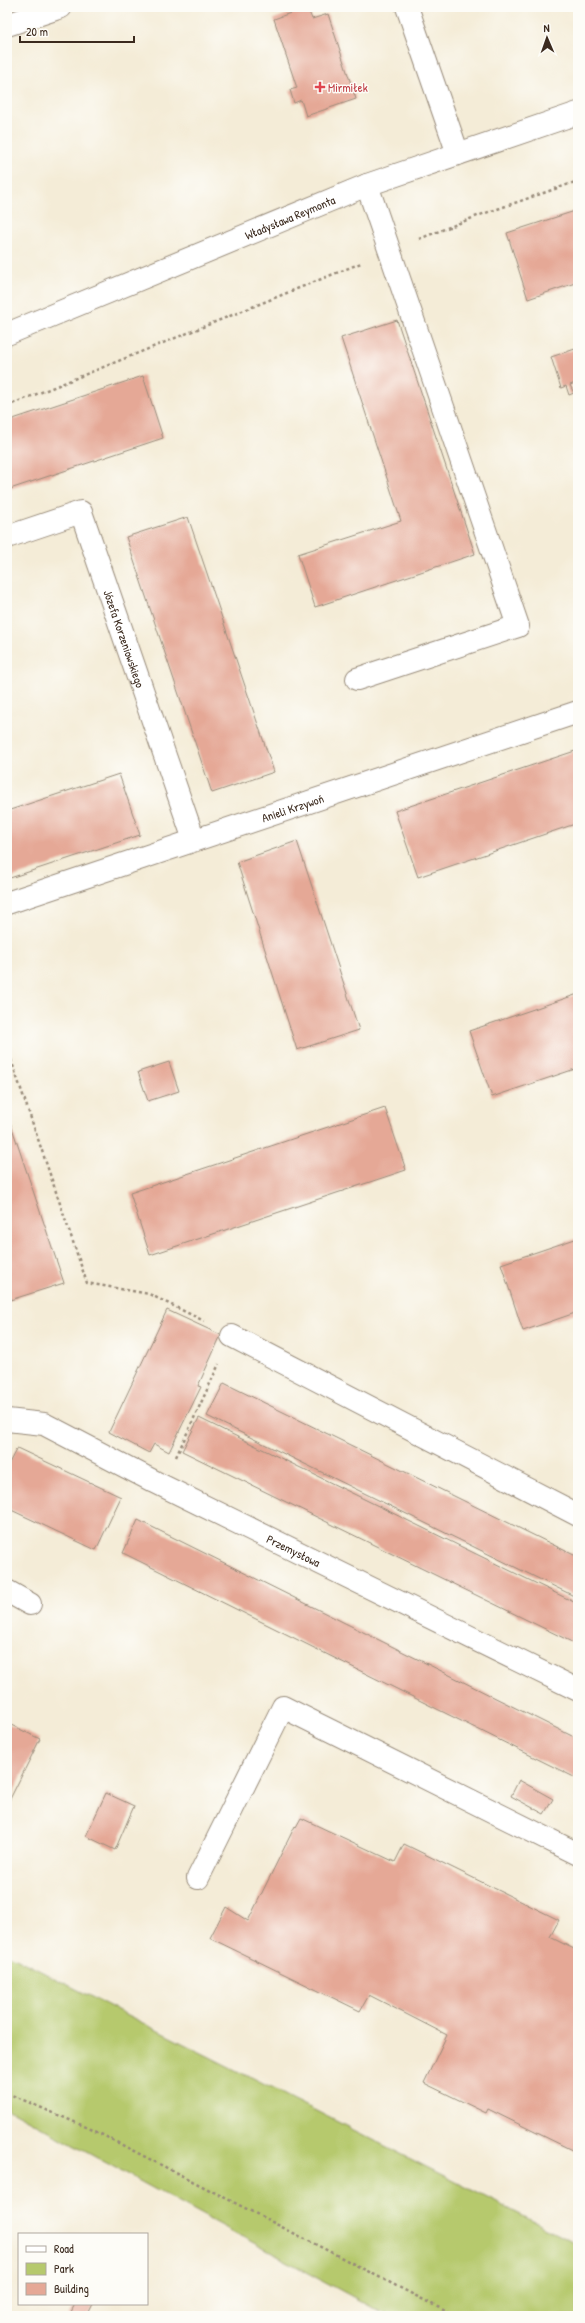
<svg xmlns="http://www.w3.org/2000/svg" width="585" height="2323" viewBox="0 0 585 2323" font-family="'Patrick Hand',sans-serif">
<rect width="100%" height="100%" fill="#fdfcf7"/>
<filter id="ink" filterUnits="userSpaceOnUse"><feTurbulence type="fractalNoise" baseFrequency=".025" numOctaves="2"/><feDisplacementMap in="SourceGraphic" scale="8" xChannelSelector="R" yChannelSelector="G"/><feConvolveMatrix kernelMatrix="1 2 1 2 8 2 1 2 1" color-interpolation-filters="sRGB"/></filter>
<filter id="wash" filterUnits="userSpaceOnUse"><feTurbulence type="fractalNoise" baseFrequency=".012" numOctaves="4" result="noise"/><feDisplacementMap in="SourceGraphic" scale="16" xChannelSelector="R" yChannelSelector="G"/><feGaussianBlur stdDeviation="0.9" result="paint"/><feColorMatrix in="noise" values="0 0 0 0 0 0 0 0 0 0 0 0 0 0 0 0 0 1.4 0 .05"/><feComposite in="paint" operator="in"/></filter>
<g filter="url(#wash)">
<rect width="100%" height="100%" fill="#f4ecd7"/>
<path fill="#b6c96d" stroke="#787a46" d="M7,1954L578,2244V2316H388L7,2109Z"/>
<g id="blocks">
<g fill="#e5a896">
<path d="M307,7L312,19L328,14L356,99L306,116L301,100L294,103L290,90L297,88L274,19Z"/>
<path d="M578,210V282L528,299L507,233Z"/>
<path d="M397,320L475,554L315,607L298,554L401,521L341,338Z"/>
<path d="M578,348V382L570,385L574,393L569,395L566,386L561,388L551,357Z"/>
<path d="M143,376L163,438L7,490V421Z"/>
<path d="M188,517L274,772L212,793L126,537Z"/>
<path d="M578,750V823L418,877L395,811Z"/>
<path d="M119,774L140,835L7,879V811Z"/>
<path d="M297,841L359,1030L297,1050L237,862Z"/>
<path d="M578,994V1068L492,1097L469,1031Z"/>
<path d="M169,1062L179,1091L148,1101L138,1072Z"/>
<path d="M385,1108L406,1170L150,1255L130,1193Z"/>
<path d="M7,1113L64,1283L7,1301Z"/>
<path d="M578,1238V1312L523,1331L501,1264Z"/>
<path d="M167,1310L221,1335L198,1386L201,1387L169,1452L154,1444L149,1453L109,1432Z"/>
<path d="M224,1383L578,1557V1598L207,1416Z"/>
<path d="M199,1418L578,1604V1645L182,1451Z"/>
<path d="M17,1448L121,1497L96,1550L7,1508V1467Z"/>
<path d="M138,1520L578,1739V1779L123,1553Z"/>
<path d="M7,1723L40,1739L7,1805Z"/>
<path d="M519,1780L553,1799L544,1814L511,1796Z"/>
<path d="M106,1793L134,1806L115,1850L86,1836Z"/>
<path d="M301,1818L395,1862L404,1844L559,1920L550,1937L578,1951V2153L488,2109L486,2113L424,2083L447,2035L369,1995L360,2011L210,1938L226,1907L248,1921L295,1826L296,1827Z"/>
<path d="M75,2304H93L87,2316H69Z"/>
</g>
</g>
</g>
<g filter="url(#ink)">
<use href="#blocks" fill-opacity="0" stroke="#988b7a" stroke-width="1"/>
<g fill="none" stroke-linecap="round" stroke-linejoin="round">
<g stroke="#988b7a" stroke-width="24">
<g id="service">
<path d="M407,7L458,154"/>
<path d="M7,25L61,7"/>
<path id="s1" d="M7,537L81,512L194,840"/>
<path d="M357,679L518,626L367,185"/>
<path id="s2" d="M7,903L578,712"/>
<path d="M232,1336L578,1515"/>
<path id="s3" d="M7,1420L44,1424L155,1482L578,1690"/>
<path d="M7,1591L30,1604"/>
<path d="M198,1878L283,1707L578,1854"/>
</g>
</g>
<g stroke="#988b7a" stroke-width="24">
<g id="minor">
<path id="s4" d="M7,334L367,185L578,113"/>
</g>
</g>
<g stroke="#988b7a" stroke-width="2.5" stroke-dasharray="3 3" stroke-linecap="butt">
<path d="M419,239L480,215L578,181"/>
<path d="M7,406L361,263"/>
<path d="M7,1048L87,1283L149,1294L204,1321"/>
<path d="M176,1457L219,1364"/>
<path d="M7,2093L93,2130L455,2316"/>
</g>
<use href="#service" stroke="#fff" stroke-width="22"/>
<use href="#minor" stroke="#fff" stroke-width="22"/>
</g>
</g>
<path fill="#e0444e" stroke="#fdfcf7" stroke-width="1.5" d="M318 81h4v4h4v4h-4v4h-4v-4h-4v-4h4z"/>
<g text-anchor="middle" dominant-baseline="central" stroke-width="3" stroke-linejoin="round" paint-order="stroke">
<g font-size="12" fill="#be3a42" stroke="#fdfcf7" text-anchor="start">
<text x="328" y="87">Mirmiłek</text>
</g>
<g font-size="12" fill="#3b2a1e" stroke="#fdfcf7">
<text stroke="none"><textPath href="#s4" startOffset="306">Władysława Reymonta</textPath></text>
<text stroke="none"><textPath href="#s1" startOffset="212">Józefa Korzeniowskiego</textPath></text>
<text stroke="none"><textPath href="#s2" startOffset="301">Anieli Krzywoń</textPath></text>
<text stroke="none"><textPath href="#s3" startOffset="317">Przemysłowa</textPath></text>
</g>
</g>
<rect width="585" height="2323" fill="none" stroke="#fdfcf7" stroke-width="24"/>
<rect x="18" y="2233" width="130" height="72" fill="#fdfcf7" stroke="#afa8a0"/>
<rect x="26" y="2246" width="20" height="6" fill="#ffffff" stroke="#afa8a0"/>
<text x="54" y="2253" font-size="12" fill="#3b2a1e">Road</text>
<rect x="26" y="2263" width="20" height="12" fill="#b6c96d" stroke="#afa8a0"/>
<text x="54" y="2273" font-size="12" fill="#3b2a1e">Park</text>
<rect x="26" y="2283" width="20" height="12" fill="#e5a896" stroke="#afa8a0"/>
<text x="54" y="2293" font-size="12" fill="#3b2a1e">Building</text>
<g transform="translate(547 38) rotate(358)" stroke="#fdfcf7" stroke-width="3" paint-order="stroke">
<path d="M0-3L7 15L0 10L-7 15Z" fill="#3b2a1e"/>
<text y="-6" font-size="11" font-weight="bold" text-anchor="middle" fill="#3b2a1e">N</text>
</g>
<path d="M20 36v6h114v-6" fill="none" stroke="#3b2a1e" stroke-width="2"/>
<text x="26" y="36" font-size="12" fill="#3b2a1e" stroke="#fdfcf7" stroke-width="3" paint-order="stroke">20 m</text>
</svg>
